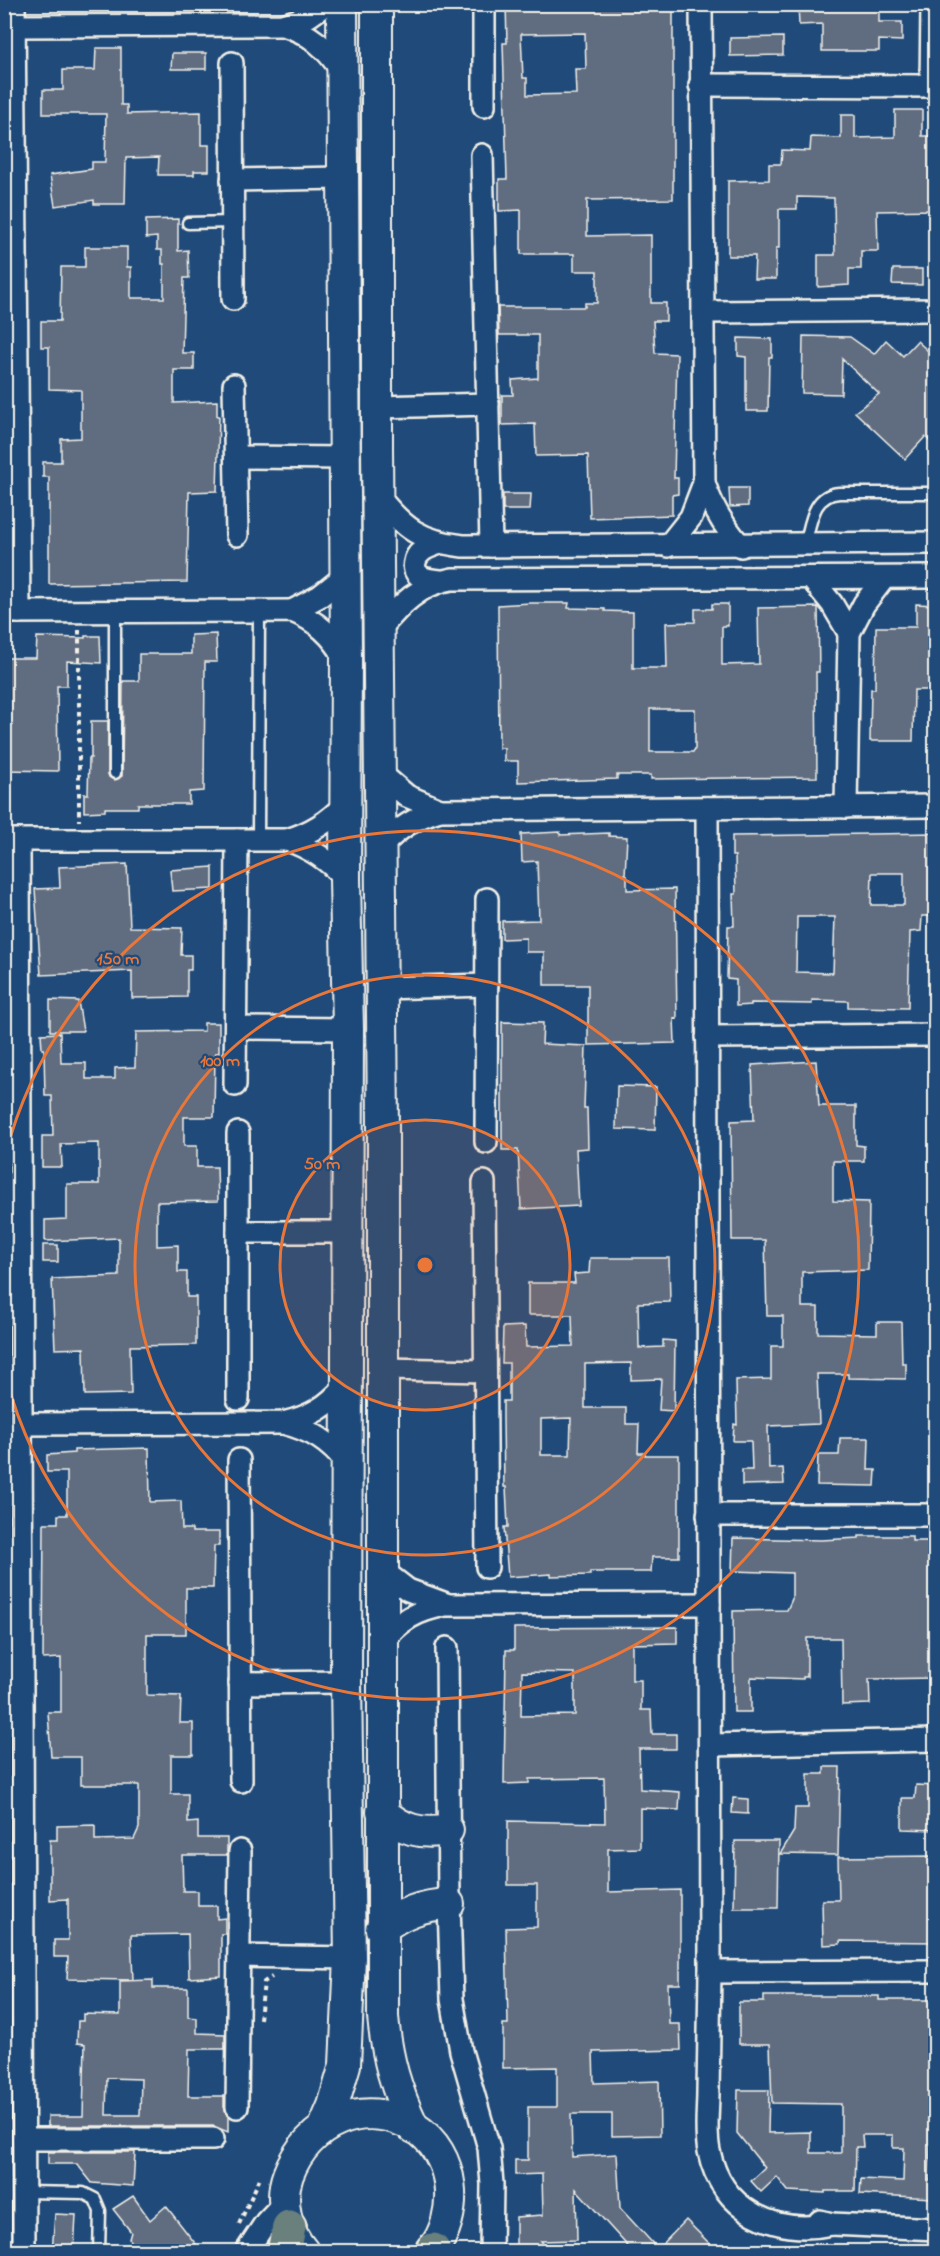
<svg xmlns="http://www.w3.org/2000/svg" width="940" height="2256" viewBox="0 0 940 2256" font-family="'Indie Flower',sans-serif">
<rect width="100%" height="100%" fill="#1f4a7a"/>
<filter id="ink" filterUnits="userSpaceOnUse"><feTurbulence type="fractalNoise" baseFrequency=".0167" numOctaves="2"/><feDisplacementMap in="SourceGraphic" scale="12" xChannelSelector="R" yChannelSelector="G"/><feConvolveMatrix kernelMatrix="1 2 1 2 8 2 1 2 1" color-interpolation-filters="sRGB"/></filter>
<g filter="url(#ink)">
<g fill="#606c80" stroke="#f4f1e8" stroke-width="1.5" fill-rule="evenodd">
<path d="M506,4H673V199L587,200V236L651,235V303H666V321H653L655,353L677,354L674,478H678V494L672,495V515L590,518L588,455L536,456L535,424L502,425V395H513L512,380L538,378V335H499L498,307H585V303H597V271H574V254H521V210L499,211V179H507L503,43H507ZM585,33L586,69H575L576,94L527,95V78H523L521,34Z"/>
<path d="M798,4H879V22H902V41L879,40V51H822V24L799,25Z"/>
<path d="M783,37V55L730,56V38Z"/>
<path d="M96,48H121V105H127V114L201,112V145H209V171H194V175H158L159,157L126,158L125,204H94V200L55,206L50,175L92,169V162H105L106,114H43V90H63V70H95Z"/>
<path d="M172,53H206V69H171Z"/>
<path d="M895,110H922V136H935L936,210L877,211L878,251H861V269H849V285L818,287V255H835L834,198L797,197V209H779V248H776V279H754L755,256H728V181L769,180V164H781L782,150L810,151L811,137L841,138V115H855V138L895,137Z"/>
<path d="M178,219V251L188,250L189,278H184L182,353H194V370H174V403L217,401V416H219L217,491L189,492L187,582L49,584V477H43V462H61V439L81,438V390L49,389V347H41V321H60L61,267H85V247H127V267H131V298H164V264H162V250H157V237L146,238V220Z"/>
<path d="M893,269H922V285L892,284Z"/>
<path d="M803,336L850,337L874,354L886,340L903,356L917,341L936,358V446L925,437L905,459L855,412L879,394L842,359L841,394L802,393Z"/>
<path d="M738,338L772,339V357H769L768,411H746V357L738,356Z"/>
<path d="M729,488H748V506L730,507Z"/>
<path d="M503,494H531L530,510H503Z"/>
<path d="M531,603H569L568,608L605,609V611L633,612V668H667L666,623L695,622V609H712V604H728V626H722V665L759,664L758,608L818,607L819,672H816L817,777L651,779V775H617V779L518,782V761H504V748H499L498,605ZM650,709H695V749L693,752H650Z"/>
<path d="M916,604L936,605V690H914L913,741H870L871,689H875L876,627H916Z"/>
<path d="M216,634L217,662H205L204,791L189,792V804H138V808H105V811L84,812V794H88L89,758H91V721H108V774L109,777L114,780L122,776L123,681H139V654H191V635Z"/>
<path d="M85,636H100L101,663L67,661V686H57L58,771L4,770V658H36L37,637L85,638Z"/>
<path d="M560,832V835L609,833V836L627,837L625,875H627V890L675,889L677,1019L674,1018L675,1043L588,1045V985H544V952H526V938L502,939V921L539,920L537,861L522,862L521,834Z"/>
<path d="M936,833V916H922L921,931L910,932L908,1008L848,1007V1001L812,1000V1004L751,1003V1005L736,1006V980L727,979L728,926H734L733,894H736L735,856H732V836ZM872,873H904V905H871ZM797,917H835L833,973L796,972Z"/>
<path d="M127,864L130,927L182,928L181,955H191V970H187V997L132,998V971L41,975L35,889L60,888L59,867Z"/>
<path d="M213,867V889L172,891L170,870Z"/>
<path d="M50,1000L78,1001L83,1031H50Z"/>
<path d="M502,1022L543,1023L542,1044L586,1046L584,1108H587L588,1148L576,1149L579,1206L521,1209L518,1150H502Z"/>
<path d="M204,1023H219V1053H215L214,1117H184V1146H197V1167H217L218,1201L157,1202V1246L178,1245V1272H187V1297H196V1345L130,1346L131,1394L85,1395L84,1348L55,1349L52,1279L119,1276V1238L45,1241V1220L67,1219V1184H99V1143L61,1144L62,1167H42V1136H53L52,1096H45L44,1049H42L41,1034L60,1033L61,1063H86V1079H115V1068L135,1067L136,1032L204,1031Z"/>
<path d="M816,1061L819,1106H856V1145L864,1146V1161H833V1201L869,1202L868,1270L802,1272V1307H818V1333L877,1334V1322H901L902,1363H906V1379L848,1378V1374H817L819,1424L768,1426L769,1469L783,1468L784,1484L742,1485V1470H752L751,1441H733L734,1424L737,1425L736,1380L771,1379V1346H783V1316H767L765,1240H732L731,1121L754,1120L752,1065Z"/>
<path d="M617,1086L656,1087L655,1130L616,1129Z"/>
<rect x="43" y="1245" width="15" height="17"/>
<path d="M590,1258H669L670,1302L638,1303L639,1348L663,1347V1340L675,1341L674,1411L659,1410L661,1379L631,1380V1363L585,1364V1408H626V1424H639L638,1453H645V1455H679V1557H652L651,1572H590V1575L551,1576V1574L508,1577L504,1527H508L506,1487H504L503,1418V1401H509V1363H502L503,1327L525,1326L526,1347L573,1346L572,1315H528V1283H575L574,1274L589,1273ZM571,1418L570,1455H541V1419Z"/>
<path d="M840,1438H869L868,1470H876L875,1486L817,1485L818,1455H839Z"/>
<path d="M149,1448L150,1502L181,1501L182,1529H192V1532H219V1546H214L213,1588H186V1634H147V1695L181,1696L180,1723H193V1755H171V1794H188V1823L198,1822V1838H227V1855H182L183,1891H198V1906H217V1919L225,1918V1934H221V1976L189,1978L188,1934L131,1935L133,1980L67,1979L68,1957H54V1940H68V1899L50,1900V1840H57V1826L95,1825V1840L134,1839L139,1828V1785H81V1757H51L48,1712H61V1658L43,1659L44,1523H58V1515H67V1472H47V1455L74,1453V1450Z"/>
<path d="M859,1536H912V1541H936V1678L869,1679L870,1704L842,1705L841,1638H807V1677H803V1679L751,1677V1712H734L733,1611L787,1610L792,1599V1573L732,1571L733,1538L821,1540L859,1538Z"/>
<path d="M677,1627V1643L632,1644V1680H641V1710H651L652,1734H676V1749H639L640,1789L680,1792L679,1810L640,1808V1848L608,1849V1892L680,1890V1984H668L669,2024H680L681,2050L593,2052L594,2083L659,2081L660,2135L612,2136V2114H571L572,2157L617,2154L620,2208L658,2249L686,2220L718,2252H633L576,2189L577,2240L541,2241L550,2252H516V2217L543,2215L542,2174L515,2175V2160H528V2107H557V2067L503,2068V2024H508L506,1928L537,1927V1885H508V1821L605,1823L604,1778L529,1779V1783L504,1784L506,1650H514V1628ZM522,1672L575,1673V1715L521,1716Z"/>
<path d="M824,1767H840L838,1855L780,1854L794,1831L795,1808H808V1774H824Z"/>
<path d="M916,1785L936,1786V1830L902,1829V1798H915Z"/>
<path d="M733,1798L748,1799V1814L732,1813Z"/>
<path d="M735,1841H779L778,1908H734Z"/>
<path d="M936,1856V1942L840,1941V1944L823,1945L822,1900H839L838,1857Z"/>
<path d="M153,1980V1988H188V2017L197,2018V2033L225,2034V2049H189L188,2096H224V2107L228,2116V2132L213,2126H48V2116H83L85,2044L77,2043L78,2021H83V2014L120,2015V1981ZM107,2078L141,2079L140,2115H106Z"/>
<path d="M764,1996H879V2000H936V2110H931L929,2180H933L932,2198L860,2194L861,2179L903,2181L904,2148H893V2135H862L863,2147H856L855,2191H825V2193L788,2191L777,2177L761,2192L751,2181L765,2168L737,2133L738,2090H769L768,2133L811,2132V2153H841V2104L772,2103L770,2044H739V2002H764Z"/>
<path d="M48,2152H135L133,2186L92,2183L77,2164H48Z"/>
<path d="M133,2196L150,2220L166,2206L202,2252H136L129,2239L131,2232L113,2209Z"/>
<path d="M55,2214L76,2215L74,2252H52Z"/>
</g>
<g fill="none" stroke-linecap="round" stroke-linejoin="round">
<g stroke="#f4f1e8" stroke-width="15">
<g id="lane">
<path d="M188,223L233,222"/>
<path d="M805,545C811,524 812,495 839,493H936"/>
<path d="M115,773V611"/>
<path d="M258,840L259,611"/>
<path d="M24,2192L83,2193L95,2199L100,2211L99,2252"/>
</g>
</g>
<g stroke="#f4f1e8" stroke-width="26">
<g id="street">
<path d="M14,4L19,612"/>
<path d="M283,25C310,33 327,48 342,72"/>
<path d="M15,26L283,25L309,16L326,4"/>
<path d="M232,63L233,299"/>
<path d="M700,85L936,86"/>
<path d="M931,86L932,4"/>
<path d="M484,106V4"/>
<path d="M482,155L491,546"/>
<path d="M232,180L342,178"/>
<path d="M703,312L936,310"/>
<path d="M234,385L237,535"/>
<path d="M378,407L488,404"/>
<path d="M236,457L344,458"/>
<path d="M704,483C712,507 724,527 741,546"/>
<path d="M378,496C404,529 421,541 463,546L936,543"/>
<path d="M668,546L691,517L704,483L701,4"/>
<path d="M811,578L832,604L849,633"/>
<path d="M440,581C434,580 425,580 420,576C411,570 414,557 422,551C427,547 434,545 440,543"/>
<path d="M292,611L320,596L345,576"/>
<path d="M4,612L292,611C317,621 332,635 346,659"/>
<path d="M380,629C400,605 420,584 452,579L936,577"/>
<path d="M380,773L407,796L440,810"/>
<path d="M846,807L849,633L864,604L884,578"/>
<path d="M707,808L710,1972C709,2012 709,2052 708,2092C708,2111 705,2132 709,2151C721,2211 776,2236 832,2224"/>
<path d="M4,840H287C311,833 329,822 345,804"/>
<path d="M19,840L24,2252"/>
<path d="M287,840C311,848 329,860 345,879"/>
<path d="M382,846C398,828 416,817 440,810L936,806"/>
<path d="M382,988L487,985"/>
<path d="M236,1028L348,1029"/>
<path d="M707,1037L936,1035"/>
<path d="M235,1085L237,840"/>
<path d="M486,1142L487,899"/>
<path d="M484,1182L487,1567"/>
<path d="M238,1232H346"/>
<path d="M383,1369L485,1371"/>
<path d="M238,1399V1133"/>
<path d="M283,1423C311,1430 330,1442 347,1464"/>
<path d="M21,1424L283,1423C310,1417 327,1407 345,1386"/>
<path d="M239,1460L241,1781"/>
<path d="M708,1515H936"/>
<path d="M382,1570L408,1590L446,1604"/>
<path d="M382,1643C399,1620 418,1610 446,1605L709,1604"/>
<path d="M447,1648L449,1904L452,1999L461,2051L489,2148L492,2184L491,2252"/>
<path d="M240,1683L346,1682"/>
<path d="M710,1745L936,1740"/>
<path d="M239,1956L350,1958"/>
<path d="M710,1972L936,1971"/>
<path d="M237,2107L240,1851"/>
<path d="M24,2139H213"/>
<path d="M820,2221L832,2224L936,2229"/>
<path d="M246,2252L266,2222L284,2203"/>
</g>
</g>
<g stroke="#f4f1e8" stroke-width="34">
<g id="secondary">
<path d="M377,4V449L383,1127V2017C387,2059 396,2090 414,2128"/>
<path d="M382,1811C402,1830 421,1835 448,1830"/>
<path d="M381,1929C402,1913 422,1905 449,1904"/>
<path d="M324,2127L333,2106L345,2065L350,1958L346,1682L348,1029L345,879L346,659L342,4"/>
<path d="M304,2252C286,2232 279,2199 288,2175C307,2123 364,2097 414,2127C456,2153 461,2215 431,2252"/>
</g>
</g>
<g stroke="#f4f1e8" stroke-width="38">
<g id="highway">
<path d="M433,2250L434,2252"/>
<path d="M284,2252L289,2227"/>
</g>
</g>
<g stroke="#f4f1e8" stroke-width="4" stroke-dasharray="4.5 4.5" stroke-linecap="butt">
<path d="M79,630V821"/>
<path d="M260,2019L264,1982L272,1977"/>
<path d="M239,2224L261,2176"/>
</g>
<use href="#lane" stroke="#1f4a7a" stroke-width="10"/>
<use href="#street" stroke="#1f4a7a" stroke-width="21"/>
<use href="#secondary" stroke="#1f4a7a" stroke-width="30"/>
<use href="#highway" stroke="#6a807c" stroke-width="33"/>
</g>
</g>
<circle cx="425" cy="1265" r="145" fill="#ea7738" fill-opacity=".12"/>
<g fill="none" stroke="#ea7738" stroke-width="3">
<circle cx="425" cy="1265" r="145"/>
<circle cx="425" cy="1265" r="290"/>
<path d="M5 1156A434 434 0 1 1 5 1374"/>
</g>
<circle cx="425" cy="1265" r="9" fill="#ea7738" stroke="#1f4a7a" stroke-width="3"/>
<g font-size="18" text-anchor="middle" font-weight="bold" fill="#ea7738" stroke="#1f4a7a" stroke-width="4.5" stroke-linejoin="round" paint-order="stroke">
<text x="118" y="964">150 m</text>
<text x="220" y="1066">100 m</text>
<text x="322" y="1169">50 m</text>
</g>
<rect width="940" height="2256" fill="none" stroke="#1f4a7a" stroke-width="24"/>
<rect x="12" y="12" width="916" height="2232" fill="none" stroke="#f4f1e8" stroke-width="2" filter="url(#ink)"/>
</svg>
